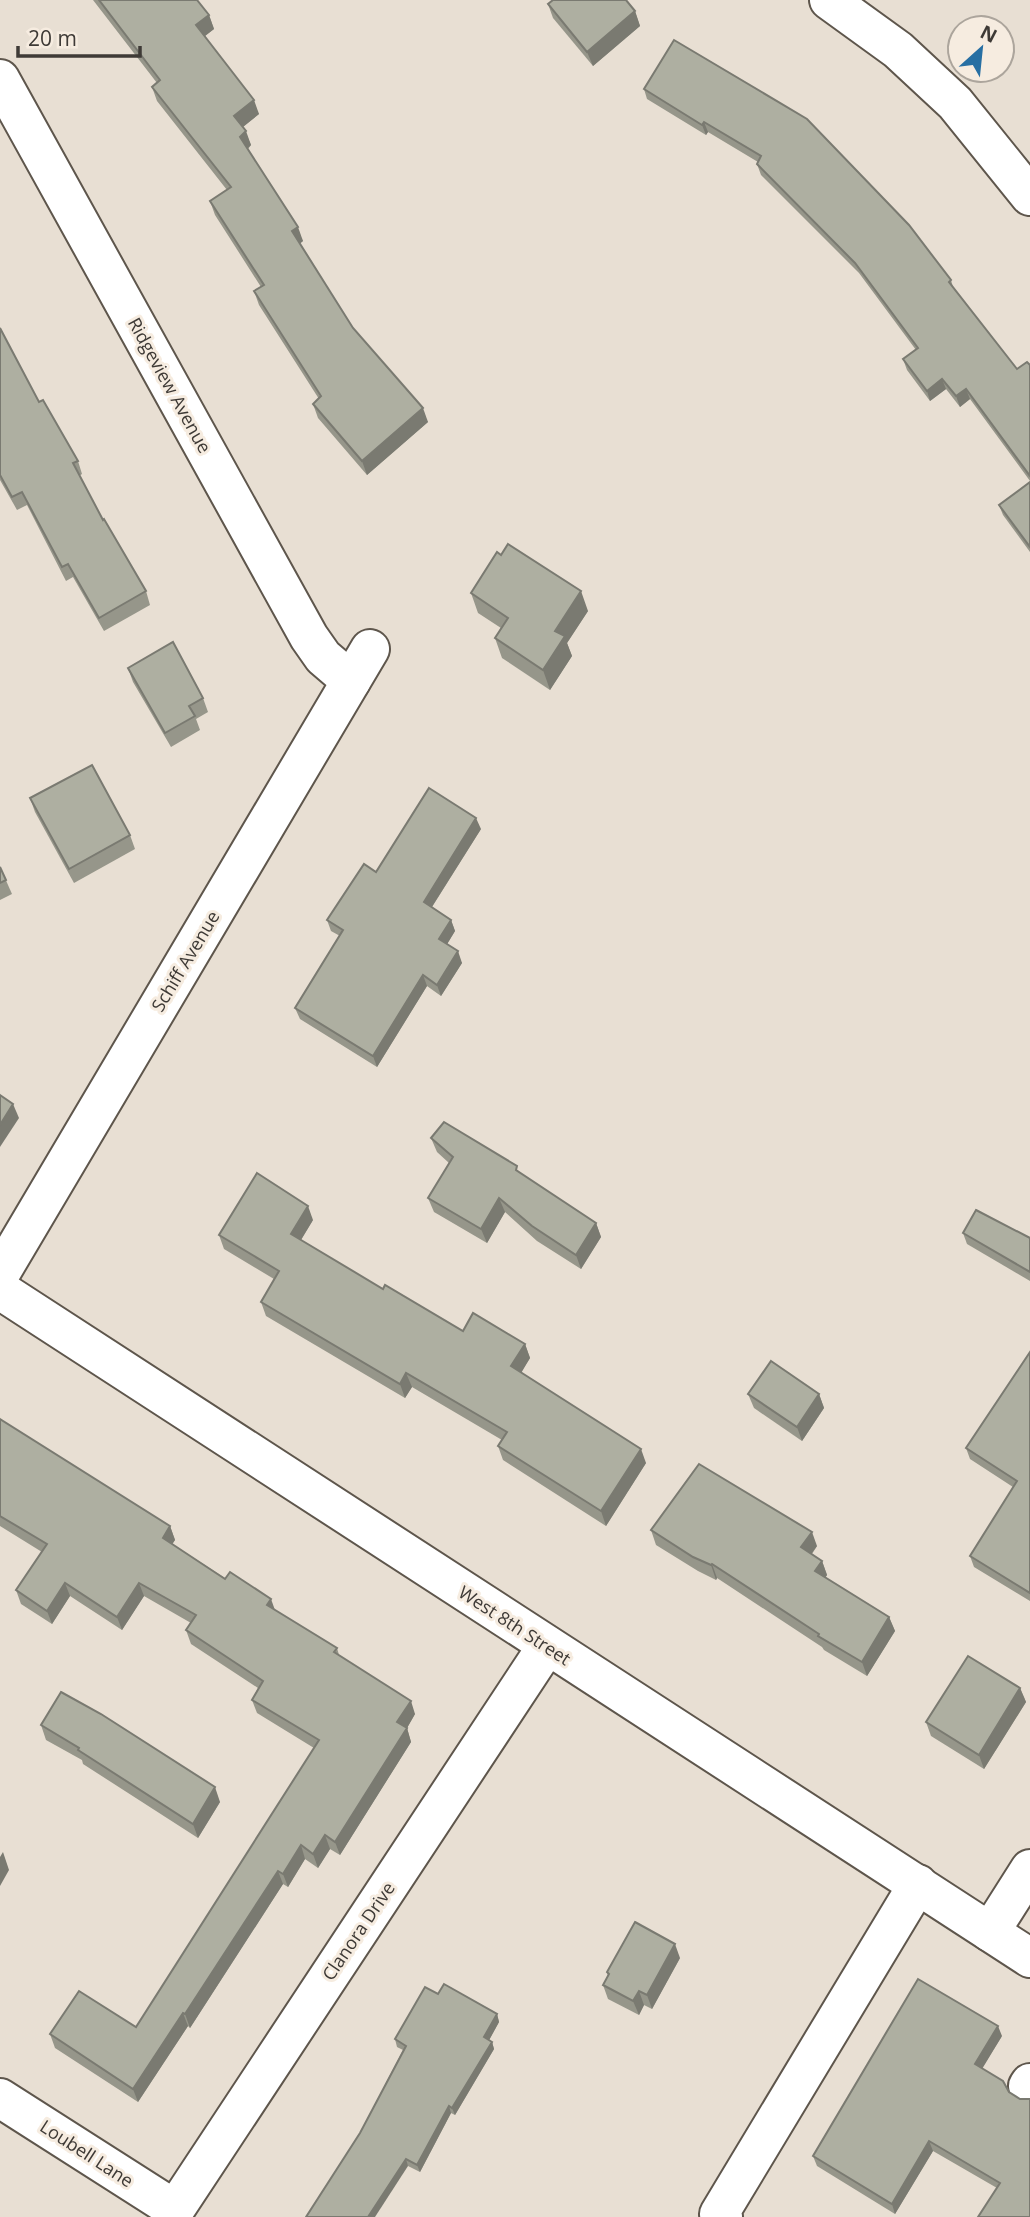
<svg xmlns="http://www.w3.org/2000/svg" width="1030" height="2217" viewBox="0 0 1030 2217" font-family="'Open Sans',sans-serif">
<rect width="100%" height="100%" fill="#e8dfd3"/>
<g fill="none" stroke-linecap="round" stroke-linejoin="round">
<g stroke="#5e564c" stroke-width="42">
<g id="minor">
<path d="M829,0L898,50L955,103L1030,196"/>
<path d="M0,79L309,637L323,657L351,681"/>
<path d="M0,1274L370,649"/>
<path d="M0,1290L1030,1958"/>
<path d="M990,1932L1030,1869"/>
<path d="M1030,2083L1028,2086L1030,2088"/>
<path d="M0,2098L174,2209"/>
<path d="M170,2217L547,1646"/>
<path d="M723,2217L719,2214L918,1884"/>
</g>
</g>
<use href="#minor" stroke="#fff" stroke-width="38"/>
</g>
<g fill="#96968a">
<path d="M93,0H197L209,15L214,29L205,36L259,114L243,127L251,145L248,149L303,241L299,244L353,328L428,422L367,475L318,418L313,404L319,399L259,305L254,291L261,287L215,215L210,201L227,190L157,101L152,87L157,83Z"/>
<path d="M548,4L635,11L640,26L593,66L553,18Z"/>
<path d="M674,40L951,280L953,287L1017,369L1030,365V481L970,399L960,407L946,389L930,401L907,370L903,359L916,350L859,273L761,175L757,164L758,162L708,132L706,135L647,99L644,89Z"/>
<path d="M0,328L39,402L78,461L82,474L79,476L103,520L146,591L150,605L104,631L73,577L66,581L27,505L17,510L0,480Z"/>
<path d="M1030,483V552L1003,515L999,505Z"/>
<path d="M471,593L588,611L567,643L572,656L550,690L502,658L495,638L501,628L478,613Z"/>
<path d="M128,668L203,698L208,712L196,719L200,730L171,747L133,682Z"/>
<path d="M30,798L130,835L135,849L74,883L35,812Z"/>
<path d="M481,829L432,907L451,920L455,931L447,944L462,963L441,996L427,986L377,1067L300,1019L295,1008L340,936L331,931L327,920L376,872Z"/>
<path d="M0,867L12,894L0,900Z"/>
<path d="M431,1138L519,1172L596,1223L601,1237L581,1269L537,1241L505,1212L487,1243L434,1212L428,1198L449,1163L437,1152Z"/>
<path d="M313,1220L301,1240L383,1289L463,1331L525,1344L530,1358L521,1372L646,1463L606,1526L503,1460L498,1446L502,1440L412,1387L405,1398L266,1316L261,1302L274,1279L224,1249L219,1235Z"/>
<path d="M963,1233L1030,1238V1281L967,1244Z"/>
<path d="M1030,1352V1601L974,1567L970,1556L1013,1487L970,1459L966,1448Z"/>
<path d="M748,1394H819L824,1408L802,1441L754,1408Z"/>
<path d="M0,1419L170,1526L175,1540L172,1544L275,1610L337,1648L339,1655L415,1714L407,1728L411,1742L340,1855L330,1849L318,1868L305,1859L288,1887L283,1884L190,2028L188,2026L138,2102L55,2048L50,2034L136,2027L314,1748L257,1713L252,1700L258,1688L191,1644L186,1630L191,1623L144,1596L122,1630L70,1596L52,1624L21,1604L16,1590L42,1552L0,1526Z"/>
<path d="M651,1530L817,1546L812,1554L822,1561L827,1575L825,1578L889,1617L895,1631L867,1676L824,1650L822,1647L717,1578L716,1580L698,1571L656,1545Z"/>
<path d="M1020,1688L1026,1702L984,1769L931,1736L926,1722Z"/>
<path d="M41,1725L220,1802L198,1838L83,1764L82,1760L46,1740Z"/>
<path d="M680,1958L652,2009L644,2005L639,2015L608,1999L603,1985L608,1976L607,1972Z"/>
<path d="M438,1994L497,2014L499,2022L489,2040L492,2042L494,2049L455,2115L451,2113L420,2172L408,2166L360,2133L403,2050L397,2047L395,2039Z"/>
<path d="M1002,2036L982,2068L1009,2092L1020,2099L1030,2217L997,2188L933,2151L895,2214L817,2166L813,2156Z"/>
</g>
<g fill="#7a7a71">
<path d="M635,11L640,26L593,66L587,52Z"/>
<path d="M209,15L214,29L201,39L196,25Z"/>
<path d="M254,100L259,114L239,130L234,116Z"/>
<path d="M704,122L708,132L706,135L702,125Z"/>
<path d="M246,131L251,145L245,151L240,137Z"/>
<path d="M298,227L303,241L297,246L292,231Z"/>
<path d="M942,379L946,389L930,401L927,391Z"/>
<path d="M966,389L970,399L960,407L956,396Z"/>
<path d="M423,408L428,422L367,475L362,461Z"/>
<path d="M581,591L588,611L567,643L572,656L550,690L543,670L555,631Z"/>
<path d="M476,818L481,829L428,913L424,902Z"/>
<path d="M451,920L455,931L443,951L439,939Z"/>
<path d="M458,951L462,963L441,996L437,985Z"/>
<path d="M423,975L427,986L377,1067L373,1056Z"/>
<path d="M13,1104L19,1118L0,1147V1125Z"/>
<path d="M499,1198L505,1212L487,1243L481,1229Z"/>
<path d="M308,1206L313,1220L296,1248L291,1234Z"/>
<path d="M596,1223L601,1237L581,1269L576,1255Z"/>
<path d="M525,1344L530,1358L517,1380L511,1366Z"/>
<path d="M406,1373L412,1387L405,1398L400,1384Z"/>
<path d="M819,1394L824,1408L802,1441L797,1427Z"/>
<path d="M641,1449L646,1463L606,1526L601,1511Z"/>
<path d="M170,1526L175,1540L167,1552L163,1538Z"/>
<path d="M812,1532L817,1546L806,1561L801,1547Z"/>
<path d="M822,1561L827,1575L820,1585L815,1571Z"/>
<path d="M712,1564L717,1578L716,1580L711,1565Z"/>
<path d="M65,1583L70,1596L52,1624L47,1611Z"/>
<path d="M139,1583L144,1596L122,1630L117,1617Z"/>
<path d="M271,1599L276,1613L267,1605Z"/>
<path d="M889,1617L895,1631L867,1676L862,1662Z"/>
<path d="M1020,1688L1026,1702L984,1769L979,1755Z"/>
<path d="M411,1701L415,1714L407,1728L411,1742L340,1855L335,1842L397,1722Z"/>
<path d="M215,1787L220,1802L198,1838L193,1824Z"/>
<path d="M325,1835L330,1849L318,1868L313,1854Z"/>
<path d="M301,1845L305,1859L288,1887L283,1874Z"/>
<path d="M3,1852L9,1870L0,1886V1857Z"/>
<path d="M278,1871L283,1884L190,2028L185,2014Z"/>
<path d="M675,1944L680,1958L652,2009L647,1995Z"/>
<path d="M639,1991L644,2005L639,2015L633,2001Z"/>
<path d="M183,2013L188,2026L138,2102L133,2089Z"/>
<path d="M497,2014L499,2022L487,2044L484,2037Z"/>
<path d="M998,2026L1002,2036L979,2074L975,2064Z"/>
<path d="M492,2042L494,2049L455,2115L452,2108Z"/>
<path d="M449,2106L451,2113L420,2172L417,2165Z"/>
<path d="M929,2141L933,2151L895,2214L892,2204Z"/>
<path d="M406,2159L408,2166L375,2217H368Z"/>
</g>
<g fill="#aeafa1" stroke="#7a7a71" stroke-width="2">
<path d="M99,0H197L209,15L196,25L254,100L234,116L246,131L240,137L298,227L292,231L353,328L423,408L362,461L313,404L321,396L254,291L264,285L210,201L231,187L152,87L160,80Z"/>
<path d="M553,0H626L635,11L587,52L548,4Z"/>
<path d="M674,40L807,119L909,225L951,280L949,282L1017,369L1027,362L1030,365V476L966,389L956,396L942,379L927,391L903,359L918,348L855,263L757,164L761,156L704,122L702,125L644,89Z"/>
<path d="M0,328L39,402L43,400L78,461L73,463L103,520L104,519L146,591L99,618L68,564L62,567L22,492L12,497L0,475Z"/>
<path d="M1030,482V547L999,505Z"/>
<path d="M508,544L581,591L555,631L565,636L543,670L495,638L508,618L471,593L497,552L501,555Z"/>
<path d="M173,642L203,698L189,706L195,716L165,733L128,668Z"/>
<path d="M92,765L130,835L69,869L30,798Z"/>
<path d="M429,788L476,818L424,902L451,920L439,939L458,951L437,985L423,975L373,1056L295,1008L343,930L327,920L364,864L376,872Z"/>
<path d="M0,867L6,880L0,883Z"/>
<path d="M0,1095L13,1104L0,1125Z"/>
<path d="M444,1122L517,1166L516,1170L596,1223L576,1255L532,1226L499,1198L481,1229L428,1198L453,1157L431,1138Z"/>
<path d="M257,1173L308,1206L291,1234L383,1289L385,1285L463,1331L473,1313L525,1344L511,1366L641,1449L601,1511L498,1446L507,1432L406,1373L400,1384L261,1302L279,1271L219,1235Z"/>
<path d="M976,1210L1030,1238V1272L963,1233Z"/>
<path d="M1030,1352V1593L970,1556L1017,1481L966,1448Z"/>
<path d="M771,1361L819,1394L797,1427L748,1394Z"/>
<path d="M0,1419L170,1526L163,1538L225,1579L230,1572L271,1599L267,1605L337,1648L334,1652L411,1701L397,1722L407,1728L335,1842L325,1835L313,1854L301,1845L283,1874L278,1871L185,2014L183,2013L133,2089L50,2034L79,1991L136,2027L319,1740L252,1700L263,1681L186,1630L196,1615L139,1583L117,1617L65,1583L47,1611L16,1590L47,1544L0,1516Z"/>
<path d="M699,1464L812,1532L801,1547L822,1561L815,1571L889,1617L862,1662L818,1636L819,1634L712,1564L711,1565L693,1557L651,1530Z"/>
<path d="M968,1656L1020,1688L979,1755L926,1722Z"/>
<path d="M61,1692L101,1714L215,1787L193,1824L78,1750L79,1748L41,1725Z"/>
<path d="M635,1922L675,1944L647,1995L639,1991L633,2001L603,1985L609,1974L607,1972Z"/>
<path d="M918,1979L998,2026L975,2064L1003,2081L1009,2092L1020,2099H1030V2217H978L1000,2183L929,2141L892,2204L813,2156Z"/>
<path d="M444,1984L497,2014L484,2037L492,2042L452,2108L449,2106L417,2165L406,2159L368,2217H306L360,2133L406,2046L395,2039L425,1987L438,1994Z"/>
</g>
<g text-anchor="middle" dominant-baseline="central" stroke-width="6" stroke-linejoin="round" paint-order="stroke">
<g font-size="18" fill="#3e3a36" stroke="#f6ece0">
<text transform="translate(170 385) rotate(61)">Ridgeview Avenue</text>
<text transform="translate(185 961) rotate(-59)">Schiff Avenue</text>
<text transform="translate(515 1625) rotate(33)">West 8th Street</text>
<text transform="translate(358 1931) rotate(-56)">Clanora Drive</text>
<text transform="translate(87 2153) rotate(33)">Loubell Lane</text>
</g>
</g>
<g transform="translate(981 49) rotate(27)"><circle r="33" fill="#f6ece0" stroke="#aca59c" stroke-width="2"/>
<path d="M0-5L12 26L0 18L-12 26Z" fill="#276fa3"/>
<text y="-10" font-size="19" font-weight="bold" text-anchor="middle" fill="#3e3a36">N</text>
</g>
<path d="M18 46v10h122v-10" fill="none" stroke="#3e3a36" stroke-width="3.5"/>
<text x="28" y="46" font-size="21" fill="#3e3a36" stroke="#f6ece0" stroke-width="5" paint-order="stroke">20 m</text>
</svg>
